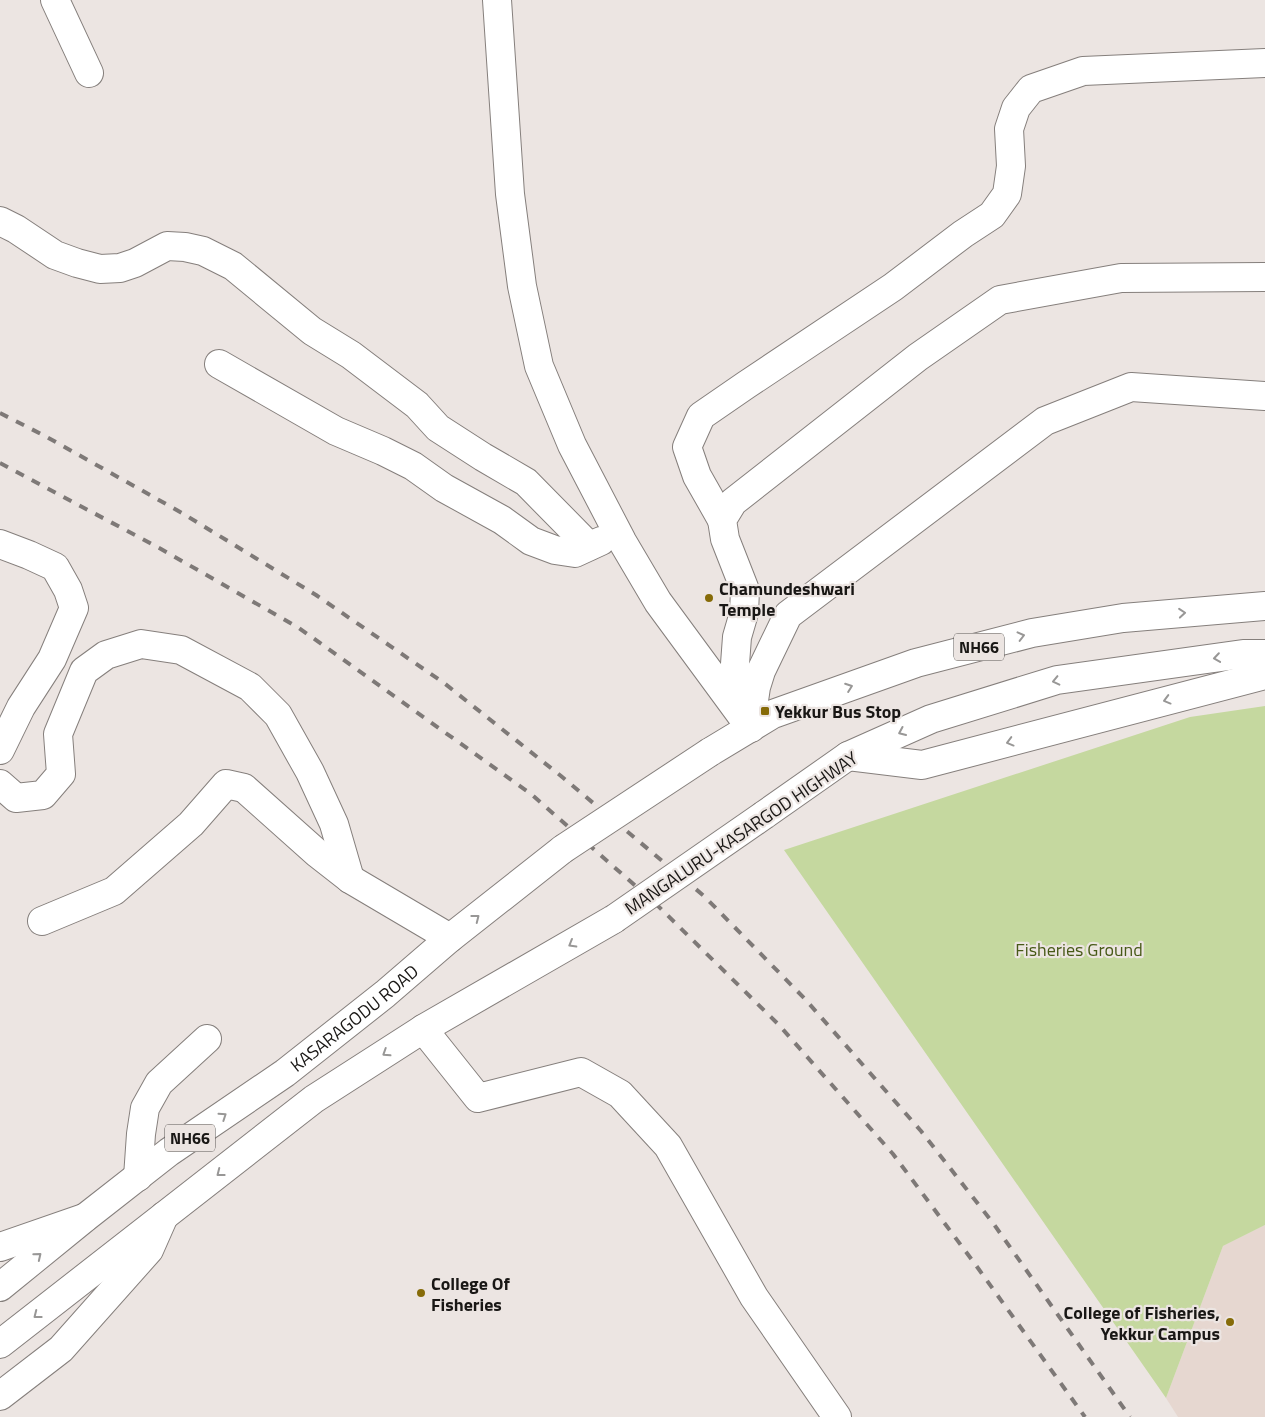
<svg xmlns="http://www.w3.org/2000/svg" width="1265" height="1417" viewBox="0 0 1265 1417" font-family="'Titillium Web',sans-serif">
<rect width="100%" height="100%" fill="#ece5e2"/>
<path fill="#e6d7d0" d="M1265,1225V1417H1178L1166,1398L1223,1246Z"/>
<path fill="#c5d89f" d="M1265,706V1225L1223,1246L1166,1398L784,850L1190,717Z"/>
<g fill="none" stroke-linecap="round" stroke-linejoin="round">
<g stroke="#857f7c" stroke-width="30">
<g id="minor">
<path d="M55,0L89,73"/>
<path d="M497,0L510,194L522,286L539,366L572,445L622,541L658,602L744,719"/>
<path d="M0,221L16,229L55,255L77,263L100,269L120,268L135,263L167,246L185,247L203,251L233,266L312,331L351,355L417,405L438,428L483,457L526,482L589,546"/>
<path d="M219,364L336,431L383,451L413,466L444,488L502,520L531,541L555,550L575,553L601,541"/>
<path d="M722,520L697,476L687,447L701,416L746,385L893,287L963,234L992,215L1007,194L1011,166L1009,129L1016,108L1031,89L1083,71L1265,63"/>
<path d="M0,544L29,555L55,567L68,590L74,608L52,659L21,707L0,750"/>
<path d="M752,714L756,687L761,671L788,615L1045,421L1131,387L1265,396"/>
<path d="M751,728L735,664L737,637L744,613L745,590L725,539L722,520L733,502L918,357L1000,300L1121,278L1265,277"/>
<path d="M848,756L922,765L1265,675"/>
<path d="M0,784L16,798L43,795L61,774L58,734L84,671L106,655L141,644L181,650L250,687L278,715L310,772L334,824L350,879"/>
<path d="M42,921L114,891L191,824L226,784L244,788L318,854L350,879L450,938"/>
<path d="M423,1029L478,1098L581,1072L620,1094L668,1146L754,1297L837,1417"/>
<path d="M138,1177L141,1134L145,1108L159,1083L207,1039"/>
<path d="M0,1247L84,1218"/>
<path d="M0,1396L61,1349L149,1250L164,1216"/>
</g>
</g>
<g stroke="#857f7c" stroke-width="30">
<g id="highway">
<path d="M710,752L773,714L916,663L1032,633L1123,618L1265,606"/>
<path d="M764,815L848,756L931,719L1057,680L1243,654H1265"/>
<path id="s1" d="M0,1287L86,1217L169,1152L285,1073L385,994L450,938L563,849"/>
<path d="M0,1344L314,1099L423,1029L614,919"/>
</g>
</g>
<use href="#minor" stroke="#fff" stroke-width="28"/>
<use href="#highway" stroke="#fff" stroke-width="28"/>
<g stroke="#7e7977" stroke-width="4" stroke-dasharray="9 9" stroke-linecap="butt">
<path d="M0,413L45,436L182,513L316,595L444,683L561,776L704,896L805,999L921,1131L993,1223L1130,1417"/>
<path d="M0,463L161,549L299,628L531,794L655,903L779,1025L893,1154L975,1264L1085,1417"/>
</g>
<g stroke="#857f7c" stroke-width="30" stroke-linecap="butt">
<g id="highway-bridge">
<path d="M563,849L710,752"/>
<path d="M614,919L764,815"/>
</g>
</g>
<use href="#highway-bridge" stroke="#fff" stroke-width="28"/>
</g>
<defs><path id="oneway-chevron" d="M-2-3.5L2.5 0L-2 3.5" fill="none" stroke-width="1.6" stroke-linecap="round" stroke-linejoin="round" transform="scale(1.25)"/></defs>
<g stroke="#989796">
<use href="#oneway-chevron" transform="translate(1182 613) rotate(-5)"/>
<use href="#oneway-chevron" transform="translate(1021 636) rotate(-14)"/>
<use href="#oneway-chevron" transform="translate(1217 658) rotate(172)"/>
<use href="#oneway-chevron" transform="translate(1056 681) rotate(167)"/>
<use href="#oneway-chevron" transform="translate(849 687) rotate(-20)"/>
<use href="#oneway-chevron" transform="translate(1167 700) rotate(165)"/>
<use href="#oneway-chevron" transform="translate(902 732) rotate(156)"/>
<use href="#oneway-chevron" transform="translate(1010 742) rotate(165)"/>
<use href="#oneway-chevron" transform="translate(476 918) rotate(-38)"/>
<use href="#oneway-chevron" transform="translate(572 944) rotate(150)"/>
<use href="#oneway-chevron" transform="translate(386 1053) rotate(147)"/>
<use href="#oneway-chevron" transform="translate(223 1116) rotate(-34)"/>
<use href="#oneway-chevron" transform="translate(220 1173) rotate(142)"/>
<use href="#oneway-chevron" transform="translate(38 1256) rotate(-39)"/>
<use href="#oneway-chevron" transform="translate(37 1315) rotate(142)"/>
</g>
<g fill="#866b08" stroke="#ece5e2" stroke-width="2">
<circle cx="709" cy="598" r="5"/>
<rect x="760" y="706" width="10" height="10" rx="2.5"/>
<circle cx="421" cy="1293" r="5"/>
<circle cx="1230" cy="1322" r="5"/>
</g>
<g text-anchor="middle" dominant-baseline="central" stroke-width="4.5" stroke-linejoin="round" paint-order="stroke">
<g fill="#ece5e2" stroke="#585552" stroke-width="1">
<rect x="954" y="633.5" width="50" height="27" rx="4"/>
<rect x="165" y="1124.5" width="50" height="27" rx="4"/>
</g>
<g font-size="16" font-weight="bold" fill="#191715">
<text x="979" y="647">NH66</text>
<text x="190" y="1138">NH66</text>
</g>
<g font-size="18" font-weight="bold" fill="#191715" stroke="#ece5e2" text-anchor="start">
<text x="719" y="588">Chamundeshwari<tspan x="719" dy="21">Temple</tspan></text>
<text x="775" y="711">Yekkur Bus Stop</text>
<text x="431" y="1283">College Of<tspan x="431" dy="21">Fisheries</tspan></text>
<text x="1220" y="1312" text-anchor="end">College of Fisheries,<tspan x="1220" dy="21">Yekkur Campus</tspan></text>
</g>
<g font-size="18" fill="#191715" stroke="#ece5e2">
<text transform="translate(741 833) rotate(-34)">MANGALURU-KASARGOD HIGHWAY</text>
<text stroke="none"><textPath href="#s1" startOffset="445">KASARAGODU ROAD</textPath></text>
</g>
<g font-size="18" fill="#475917" stroke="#ece5e2">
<text x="1079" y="949">Fisheries Ground</text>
</g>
</g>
</svg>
